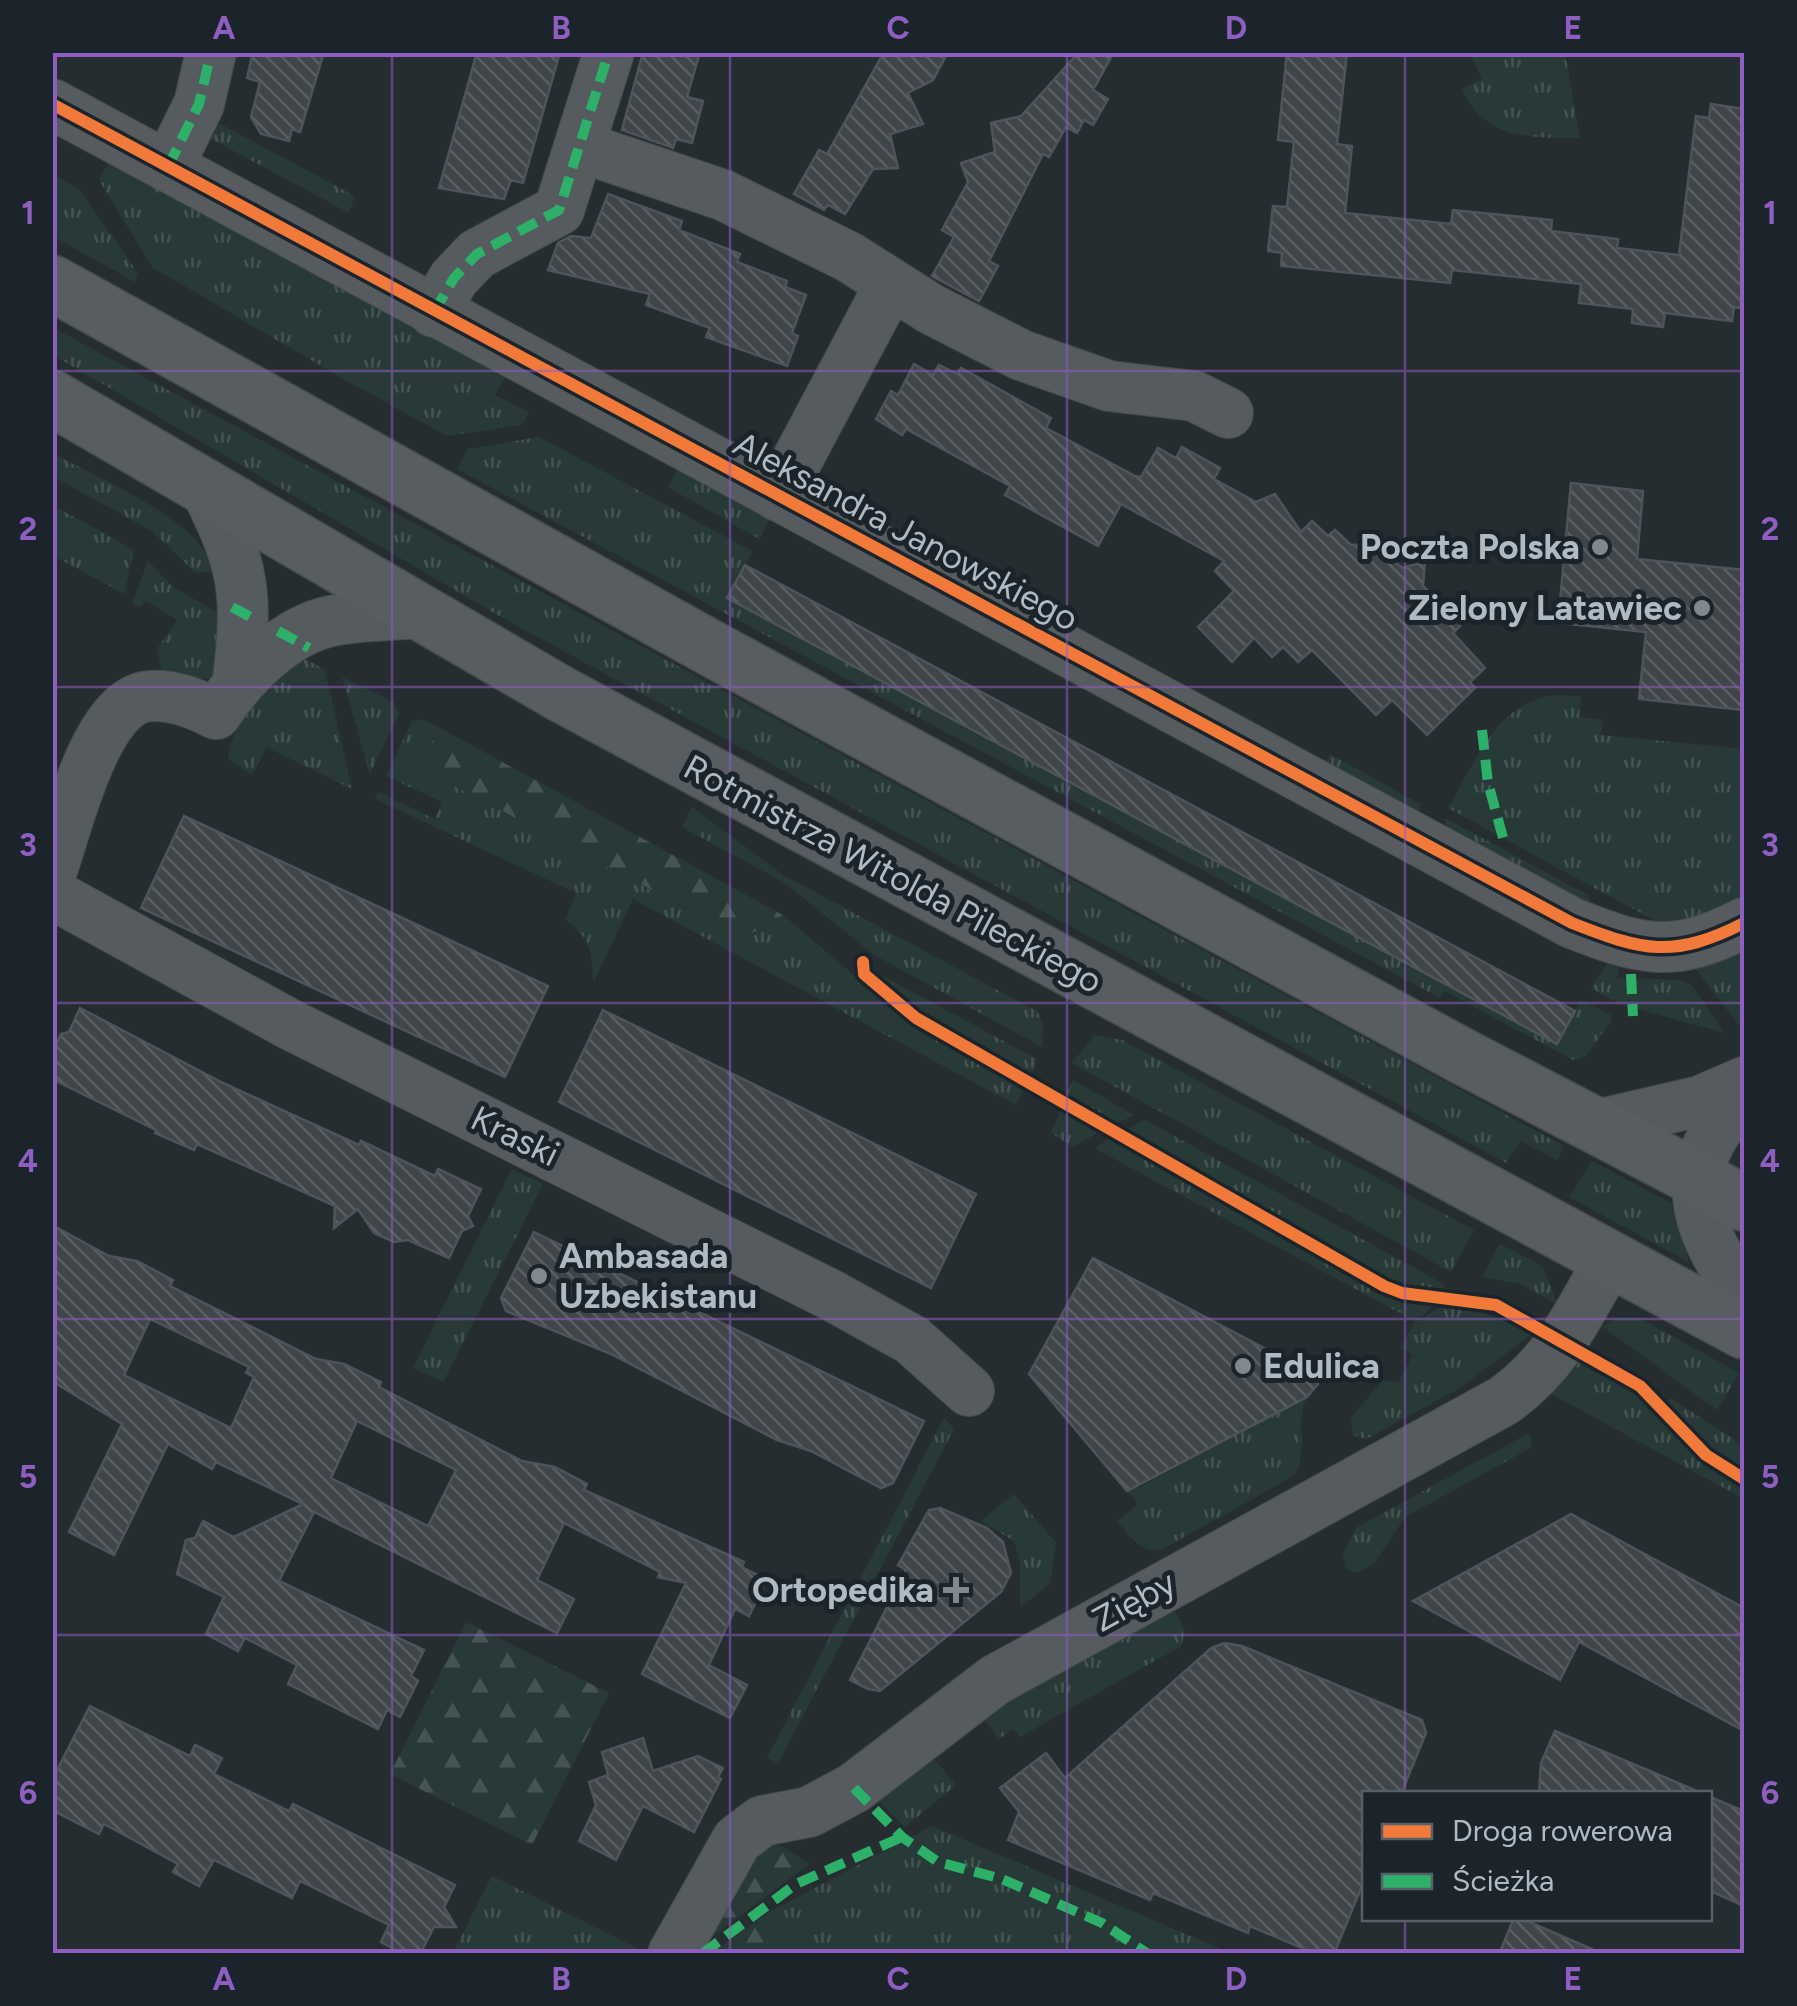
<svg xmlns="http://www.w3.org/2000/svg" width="1797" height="2006" viewBox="0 0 1797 2006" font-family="Figtree,sans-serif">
<defs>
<pattern id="grass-tufts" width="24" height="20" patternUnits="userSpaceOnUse" patternTransform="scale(2.5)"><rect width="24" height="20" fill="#283a37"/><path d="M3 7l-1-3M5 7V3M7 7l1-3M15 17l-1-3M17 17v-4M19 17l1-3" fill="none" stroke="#455452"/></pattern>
<pattern id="forest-firs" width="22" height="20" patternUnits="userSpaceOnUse" patternTransform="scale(2.5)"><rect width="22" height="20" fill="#283a37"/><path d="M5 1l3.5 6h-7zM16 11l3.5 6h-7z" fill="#455452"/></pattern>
<pattern id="building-back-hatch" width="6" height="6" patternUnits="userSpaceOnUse" patternTransform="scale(2.5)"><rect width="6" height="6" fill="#3f4549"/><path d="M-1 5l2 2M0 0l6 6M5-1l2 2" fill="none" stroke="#585e62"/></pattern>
</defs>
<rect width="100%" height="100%" fill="#262d31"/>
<g fill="url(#grass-tufts)">
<path d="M1470,53H1565L1580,138C1531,138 1483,139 1462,89L1482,79Z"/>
<path d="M211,119L355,196L349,213L206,136Z"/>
<path d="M111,159L507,373L495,395L529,412L522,425L447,436L340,377L152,267L99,180Z"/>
<path d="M53,174L79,189L138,273L135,282L53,236Z"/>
<path d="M52,327L1564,1146L1557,1160L1520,1141L1506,1163L501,617L53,355Z"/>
<path d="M539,437L752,551L727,599L1556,1043L1581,1000L1610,1014L1612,1020L1586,1056L1573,1060L1445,991L1440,998L457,469L468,449Z"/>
<path d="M52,453C93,475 209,524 214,573L195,572L153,532L53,476Z"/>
<path d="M680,465L771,516L759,539L668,487Z"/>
<path d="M52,505L134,550L124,594L56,557Z"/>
<path d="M148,561L173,587L230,620C217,679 225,688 162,672L157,649L177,620L146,601L140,607L132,604Z"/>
<path d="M297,654L325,670L352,789L266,747L252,775L228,759C232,718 270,682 297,654Z"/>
<path d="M342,677L395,703L399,714L370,774Z"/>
<path d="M1560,695L1581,697L1579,717L1603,720L1601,735L1744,749V899L1696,922L1659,923L1448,808C1476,761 1498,698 1560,695Z"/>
<path d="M422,719L440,728L418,767L742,938L783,915L896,1011L1025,1088L1016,1105L633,899L593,983C593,954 590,936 565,920L576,893L375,799L378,792L435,819L442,802L386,776L412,721Z"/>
<path d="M1330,754L1422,805L1417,813L1324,765Z"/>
<path d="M692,807L783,875L1038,1012L1043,1027L1042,1047L873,954L785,883L682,827Z"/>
<path d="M1445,818L1588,895L1594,912L1446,832Z"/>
<path d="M1744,950V1020L1738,1024L1694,967Z"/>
<path d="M1607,964L1619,965L1617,978L1682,980L1692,986L1725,1033L1620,1004L1591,988Z"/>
<path d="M883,976L1037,1059L1031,1077L933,1021L878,977Z"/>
<path d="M1095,1035L1122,1040L1474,1230L1451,1272L1072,1063Z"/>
<path d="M1073,1080L1134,1115L1114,1125L1065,1098Z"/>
<path d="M1061,1109L1100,1131H1101L1073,1147L1051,1133Z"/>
<path d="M1145,1120L1444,1284L1445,1290L1410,1287L1384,1278L1123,1131Z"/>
<path d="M1110,1136L1377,1289L1404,1299L1436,1302L1417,1322L1446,1303L1466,1305L1532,1334L1458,1389L1366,1439L1353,1435L1351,1418L1383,1380L1398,1382L1413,1355L1401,1348L1415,1321L1096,1149Z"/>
<path d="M1592,1161L1671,1203L1689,1262L1569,1197Z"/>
<path d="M512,1169L543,1184L443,1382L413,1368Z"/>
<path d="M1500,1244L1543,1266L1557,1304L1520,1284L1482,1277Z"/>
<path d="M1617,1318H1639L1739,1373L1717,1410L1602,1326Z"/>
<path d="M1573,1357L1647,1399L1710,1466L1744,1485V1499L1546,1391Z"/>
<path d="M1307,1397C1294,1423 1309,1450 1295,1475L1163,1549C1141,1554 1131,1537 1117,1521L1138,1504L1123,1486L1140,1487Z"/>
<path d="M1672,1399L1744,1446V1471L1716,1456L1666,1401Z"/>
<path d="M944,1418L954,1429L778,1763L767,1758Z"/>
<path d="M1529,1433L1532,1447L1405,1517L1375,1562L1357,1573L1346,1569L1343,1554L1356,1528Z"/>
<path d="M1014,1494L1056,1543L1050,1583L1020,1608V1563L1014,1541L981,1521Z"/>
<path d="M1172,1606L1185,1631L1181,1646L1020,1737L1013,1729L999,1739L982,1716Z"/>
<path d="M930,1754L956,1785L905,1827L876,1798Z"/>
<path d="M932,1826L1230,1953H785L788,1948L771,1911Z"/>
<path d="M492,1876L647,1953H453Z"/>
</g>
<g fill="url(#forest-firs)">
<path d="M440,728L783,915L743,938L417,766Z"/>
<path d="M466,1622L609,1693L532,1845L390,1774Z"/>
<path d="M763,1843L784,1847L809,1864L691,1953Z"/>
<path d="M771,1911L789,1949L785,1953H712Z"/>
</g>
<g fill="url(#building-back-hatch)" stroke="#4e5459" stroke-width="2.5" fill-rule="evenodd">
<path d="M253,52H324L300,132L292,129L289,141L261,134L251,117L260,82L247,78Z"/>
<path d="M477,52H560L523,183L511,180L504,199L439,188Z"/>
<path d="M643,52H700L687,97L703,101L692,143L676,139L673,148L622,130Z"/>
<path d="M884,52H948L933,80L908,93L923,124L890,134L898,168L873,169L845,214L828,205L824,210L794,194L819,150L827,154Z"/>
<path d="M1079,52H1114L1093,90L1108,99L1093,125L1084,120L1077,133L1066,127L1049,157L1043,154L989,261L998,266L979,301L932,276L954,237L942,230L968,182L961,163L995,152L991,123L1021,116Z"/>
<path d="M1287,52H1347L1337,144L1352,146L1345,213L1451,224L1453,210L1552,220L1551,231L1618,239L1617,248L1679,255L1696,116L1709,118L1711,104L1744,109V214L1739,262H1744V309L1734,307L1732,321L1665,313L1663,327L1632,323L1633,309L1579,303L1581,284L1452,270L1450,283L1281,266L1282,253L1268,251L1273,206L1287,207L1294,142L1278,140Z"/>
<path d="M608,194L682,221L679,230L740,254L737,262L787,281L785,287L806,295L792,333L798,336L787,366L706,337L710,328L646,305L650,294L548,270L558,243L571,236L591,238Z"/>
<path d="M914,364L933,375L939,365L957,374L961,368L1051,418L1046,428L1135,476L1141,477L1158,448L1176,458L1182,447L1220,468L1214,479L1256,502L1275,494L1301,532L1312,521L1328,536L1335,530L1351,545L1369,544L1403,568L1425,561L1423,586L1462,624L1453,633L1485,668L1470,682L1475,688L1427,735L1392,700L1376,715L1312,650L1298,662L1283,647L1272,657L1254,638L1232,662L1198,627L1234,591L1215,571L1224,561L1121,504L1098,546L1005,495L1010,486L906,429L902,435L876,419L891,391L898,395Z"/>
<path d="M1571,483L1643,491L1637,559L1744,570V710L1639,699L1646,632L1558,623Z"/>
<path d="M745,565L1575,1011L1557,1044L727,598Z"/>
<path d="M184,816L548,986L505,1077L141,908Z"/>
<path d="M80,1008L223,1083L359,1145L361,1141L435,1176L438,1169L481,1189L468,1216L473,1226L462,1231L449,1258L408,1240L394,1242L374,1233L358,1209L334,1228L335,1206L197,1144L194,1150L155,1133L156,1130L52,1079L55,1047L61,1034L69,1032Z"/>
<path d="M603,1010L976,1194L931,1288L559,1102Z"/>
<path d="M52,1225L109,1256L137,1261L173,1280L170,1286L316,1359L344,1364L381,1382L379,1387L522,1461L555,1467L587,1484L584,1490L744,1562L742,1567L767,1580L749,1616L735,1609L709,1665L747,1685L730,1718L642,1674L686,1583L658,1577L660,1572L564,1523L537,1580L574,1599L557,1633L314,1512L279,1581L424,1650L411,1676L418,1681L400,1717L387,1710L378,1729L288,1684L297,1665L245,1638L238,1651L206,1634L224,1597L177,1574L186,1540L195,1538L203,1521L234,1537L303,1504L216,1462L212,1469L168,1444L114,1555L69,1532L122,1424L52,1381ZM150,1319L249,1367L246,1373L254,1377L231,1428L124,1375ZM357,1421L456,1470L428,1526L331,1478Z"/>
<path d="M534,1232L924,1421L893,1483L881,1488L811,1451L777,1440L611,1354L506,1311L501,1298Z"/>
<path d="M1093,1258L1306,1370L1318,1384L1307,1397L1127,1491L1029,1374Z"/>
<path d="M940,1508L987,1528L1003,1542L1011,1573L1001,1592L880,1691L868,1689L850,1680L906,1570L898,1565L929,1510Z"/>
<path d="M1571,1514L1744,1608V1731L1579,1642L1560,1680L1413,1601Z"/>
<path d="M1224,1643L1242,1646L1422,1720L1426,1733L1401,1794H1364V1881L1334,1954H1316L1250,1926L1248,1933L1153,1893L1150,1900L1008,1840L1019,1812L1000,1788L1046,1753L1065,1778L1211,1648Z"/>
<path d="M90,1706L190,1756L195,1745L222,1758L214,1774L289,1811L293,1804L455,1885L444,1907L456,1927H434L420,1954H403L381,1942L389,1925L300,1881L292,1898L214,1860L199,1886L173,1872L178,1864L104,1824L99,1834L52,1810V1780Z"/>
<path d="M1555,1731L1702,1793V1794H1539L1541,1763Z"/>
<path d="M643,1738L653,1771L698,1756L723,1768L718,1777L721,1779L694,1832L643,1806L616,1860L579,1841L596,1805L589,1782L608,1775L602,1752Z"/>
<path d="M1710,1797L1744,1811V1906L1710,1891Z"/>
<path d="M1514,1918H1520L1603,1954H1499Z"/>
</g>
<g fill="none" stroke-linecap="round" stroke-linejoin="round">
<g stroke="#44494c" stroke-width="52">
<g id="minor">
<path d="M52,104L1572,923C1643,951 1673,959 1744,923"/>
<path d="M581,147L723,195L849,257L931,309L1021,355L1109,386L1194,396L1228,413"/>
<path d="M168,167L199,104L211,52"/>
<path d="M434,312L454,278L477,254L559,210L609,52"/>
<path d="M205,488C245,566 248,595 238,680"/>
<path d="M778,496L890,285"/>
<path d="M52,870C67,827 93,714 140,698C164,691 195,703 216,714C241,676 284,631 331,621C359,615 390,616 418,613"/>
<path d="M52,894L291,1025L833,1296L912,1340L969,1391"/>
<path d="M1744,1099C1673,1165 1692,1226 1744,1296"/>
<path d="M1592,1126L1700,1101L1744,1082"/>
<path d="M673,1954L737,1840L762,1821L809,1812L854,1788L995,1680L1503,1401C1555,1365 1579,1314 1609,1260"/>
</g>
</g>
<g stroke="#444a4e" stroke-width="58">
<g id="major">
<path d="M52,283L716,651L1462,1056L1744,1203"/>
<path d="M52,398L561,694L1744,1331"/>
</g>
</g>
<use href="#minor" stroke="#565b5f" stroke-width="50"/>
<use href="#major" stroke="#585d61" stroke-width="55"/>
<g stroke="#2db169" stroke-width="10" stroke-dasharray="20 10" stroke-linecap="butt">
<path d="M168,167L199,104L211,52"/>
<path d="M434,312L454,278L477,254L559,210L609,52"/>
<path d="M232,607L258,621"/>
<path d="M278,631L309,648"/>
<path d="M1482,730L1488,783L1505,845"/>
<path d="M1631,974L1633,1016"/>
<path d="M854,1788L902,1837L938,1862L1002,1879L1102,1923L1148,1954"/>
<path d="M702,1954L796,1884L902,1837"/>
</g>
<g stroke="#1b242b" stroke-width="19">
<g id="cycleway">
<path d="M52,104L1572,923C1643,951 1673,959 1744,923"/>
<path d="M863,962L864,974L916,1018L1384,1286L1402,1293L1496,1305L1640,1386L1706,1455L1744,1479"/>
</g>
</g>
<use href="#cycleway" stroke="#f17a3a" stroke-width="12"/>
</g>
<path fill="none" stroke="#8e5ec0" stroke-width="2.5" stroke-opacity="0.55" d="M392,52V1954M730,52V1954M1067,52V1954M1405,52V1794M52,371H1744M52,687H1744M52,1003H1744M52,1319H1744M52,1635H1744M1405,1918V1954"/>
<g fill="#808990" stroke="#1b242b" stroke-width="4">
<circle cx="1600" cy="547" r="10"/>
<circle cx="1702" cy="608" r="10"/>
<circle cx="539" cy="1276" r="10"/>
<circle cx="1243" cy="1366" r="10"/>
<path d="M951 1575h10v10h10v10h-10v10h-10v-10h-10v-10h10z"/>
</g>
<g text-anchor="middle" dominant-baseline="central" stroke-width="10" stroke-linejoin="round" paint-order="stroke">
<g font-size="35" fill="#b0bac3" stroke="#1b242b">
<text transform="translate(906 531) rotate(28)">Aleksandra Janowskiego</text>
<text transform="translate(893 874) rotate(28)">Rotmistrza Witolda Pileckiego</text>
<text transform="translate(515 1136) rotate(26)">Kraski</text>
<text transform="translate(1134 1601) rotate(-29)">Zięby</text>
</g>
<g font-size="35" font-weight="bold" fill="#b0bac3" stroke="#1b242b" text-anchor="end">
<text x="1580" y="547">Poczta Polska</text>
<text x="1682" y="608">Zielony Latawiec</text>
<text x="559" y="1256" text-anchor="start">Ambasada<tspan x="559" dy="40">Uzbekistanu</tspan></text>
<text x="1263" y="1366" text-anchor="start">Edulica</text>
<text x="934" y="1590">Ortopedika</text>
</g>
</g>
<rect width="1797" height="2006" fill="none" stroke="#1b242b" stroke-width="110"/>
<rect x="1362" y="1791" width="350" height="130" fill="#1b242b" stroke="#576068" stroke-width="2.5"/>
<rect x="1382" y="1824" width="50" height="15" fill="#f17a3a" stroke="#576068" stroke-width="2.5"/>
<text x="1452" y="1841" font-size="30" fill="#b0bac3">Droga rowerowa</text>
<rect x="1382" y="1874" width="50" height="15" fill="#2db169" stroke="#576068" stroke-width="2.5"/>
<text x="1452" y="1891" font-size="30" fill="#b0bac3">Ścieżka</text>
<rect x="55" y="55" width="1687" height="1896" fill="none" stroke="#8e5ec0" stroke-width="4"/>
<g font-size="32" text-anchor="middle" font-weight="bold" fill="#8e5ec0">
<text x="224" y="39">A</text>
<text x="561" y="39">B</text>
<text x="898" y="39">C</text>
<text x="1236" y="39">D</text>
<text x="1573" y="39">E</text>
<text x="28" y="224">1</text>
<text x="1770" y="224">1</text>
<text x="28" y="540">2</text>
<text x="1770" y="540">2</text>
<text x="28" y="856">3</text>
<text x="1770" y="856">3</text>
<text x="28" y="1172">4</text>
<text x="1770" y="1172">4</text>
<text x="28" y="1488">5</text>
<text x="1770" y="1488">5</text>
<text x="28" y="1804">6</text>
<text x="1770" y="1804">6</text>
<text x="224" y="1990">A</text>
<text x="561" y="1990">B</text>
<text x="898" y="1990">C</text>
<text x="1236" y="1990">D</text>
<text x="1573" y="1990">E</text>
</g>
</svg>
